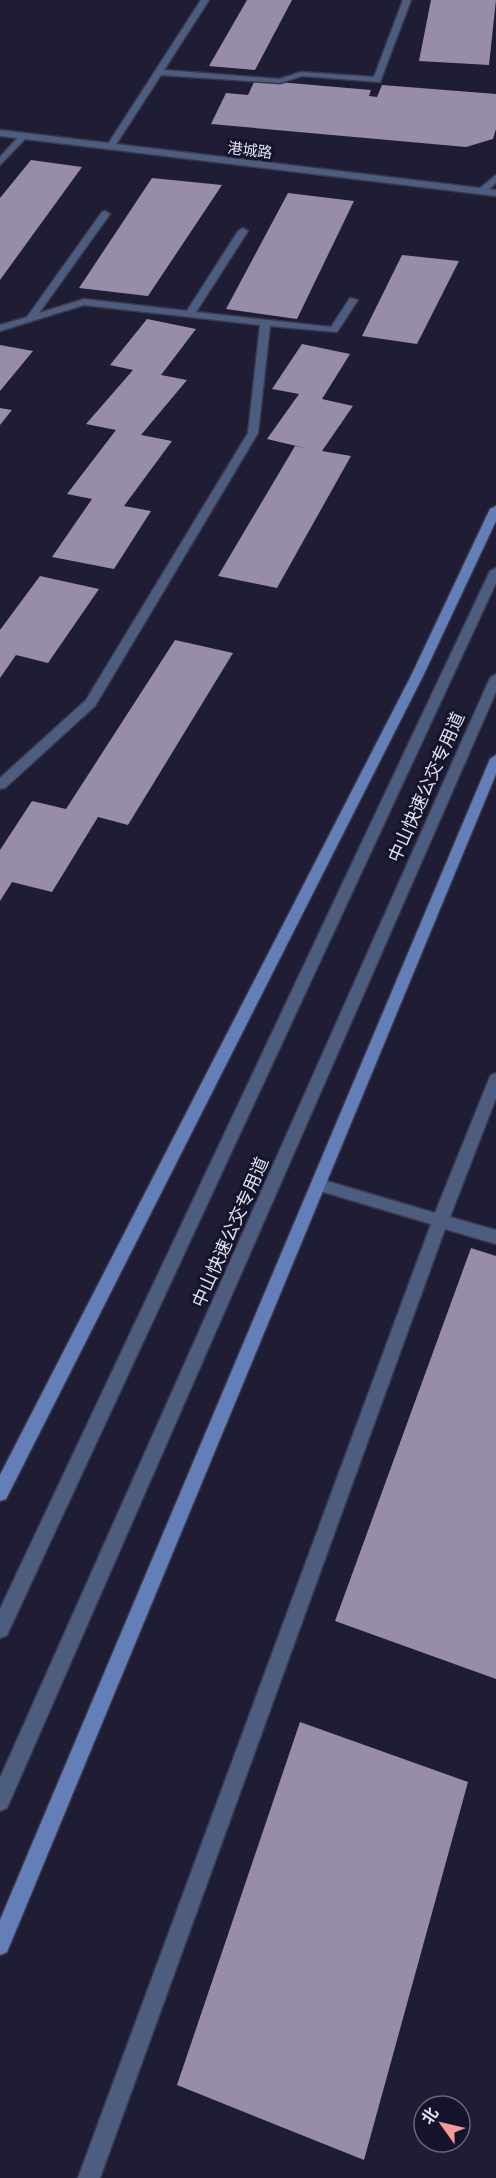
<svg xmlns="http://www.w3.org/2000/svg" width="496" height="2178" viewBox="0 0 496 2178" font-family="Inter,'Noto Sans SC',sans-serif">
<rect width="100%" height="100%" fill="#1e1d34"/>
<g fill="#988da9">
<path d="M247,0H292L255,70L209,66Z"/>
<path d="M431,0H496L489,65L419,61Z"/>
<path d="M255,80L371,90L369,96L377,97L382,85L496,94V129L493,139L466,147L211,124L226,93L248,95Z"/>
<path d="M31,160L82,167L0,280V198Z"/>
<path d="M152,178L222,185L148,296L79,288Z"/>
<path d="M288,193L354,201L297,319L226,309Z"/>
<path d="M402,255L459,261L417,344L362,336Z"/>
<path d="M147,319L196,329L161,375L187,380L141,435L172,441L124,506L151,511L114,569L52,557L92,499L67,494L116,430L86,424L133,370L110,365Z"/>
<path d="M302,344L350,354L322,399L353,406L322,451L351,456L277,588L218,576L295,446L309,449L267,439L299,394L272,389Z"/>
<path d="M0,345L33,351L0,391Z"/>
<path d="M0,408L12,410L0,425Z"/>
<path d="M40,576L99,589L48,663L16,655L0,678V630Z"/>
<path d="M175,640L233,653L128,825L98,817L52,892L12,882L0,901V850L32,801L66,809Z"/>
<path d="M471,1248L496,1256V1679L335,1621Z"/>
<path d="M300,1722L468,1782L364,2160L177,2085Z"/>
</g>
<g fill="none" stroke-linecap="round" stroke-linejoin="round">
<g stroke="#39384e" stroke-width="3">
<g id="service">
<path d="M496,568V583L7,1635L0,1638V1609L490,571Z"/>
<path d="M496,674V692L7,1808L0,1811V1778L490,678Z"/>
</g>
</g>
<g stroke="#39384e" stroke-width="3">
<g id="minor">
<path d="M201,0H209L164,70L279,79L301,72L374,77L403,0H411L380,82L302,76L280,83L161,75L113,149H107L106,147Z"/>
<path d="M20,135L27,137L0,165V157Z"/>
<path d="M496,175V183L485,193H479V189Z"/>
<path d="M105,211L110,214L39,313L84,299L187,311L238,231L243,228L248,231L196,312L331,327L350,298L358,300L337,332L270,326L258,433L95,706L5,788L0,789V778L86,700L248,433L260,325L84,305L0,331V325L27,317L102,212Z"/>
</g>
</g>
<g stroke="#39384e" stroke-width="3">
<g id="tertiary">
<path d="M0,130L496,190V196L0,136Z"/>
<path d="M496,1073V1098L450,1217L496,1230V1244L445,1229L100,2178H78L431,1224L320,1191L314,1189L312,1185L314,1181L320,1179L435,1213L489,1079L491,1075Z"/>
</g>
</g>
<g stroke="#39384e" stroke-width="3">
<g id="secondary">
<path d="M496,506V521L423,676L6,1499L0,1501V1475L411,676L490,509Z"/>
<path d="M496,755V774L7,1952L0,1955V1920L490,759Z"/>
</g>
</g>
<use href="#service" fill="#4c5d80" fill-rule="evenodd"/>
<use href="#minor" fill="#4c5d80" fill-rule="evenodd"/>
<use href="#tertiary" fill="#4c5d80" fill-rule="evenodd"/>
<use href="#secondary" fill="#647fb7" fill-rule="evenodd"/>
</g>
<g text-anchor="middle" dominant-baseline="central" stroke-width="6" stroke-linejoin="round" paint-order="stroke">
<g font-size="15" fill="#dfe0f0" stroke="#15142a">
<text transform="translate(250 150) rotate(7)">港城路</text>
</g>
<g font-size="18" fill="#dfe0f0" stroke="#15142a">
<text transform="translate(426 787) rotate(-66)">中山快速公交专用道</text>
<text transform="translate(230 1232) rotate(-66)">中山快速公交专用道</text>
</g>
</g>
<g transform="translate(442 2124) rotate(304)"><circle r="28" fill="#15142a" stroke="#666679" stroke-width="1.5"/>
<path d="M0-4.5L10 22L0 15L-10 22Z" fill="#f59b97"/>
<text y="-9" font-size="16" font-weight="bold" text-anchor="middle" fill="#dfe0f0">北</text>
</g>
</svg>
